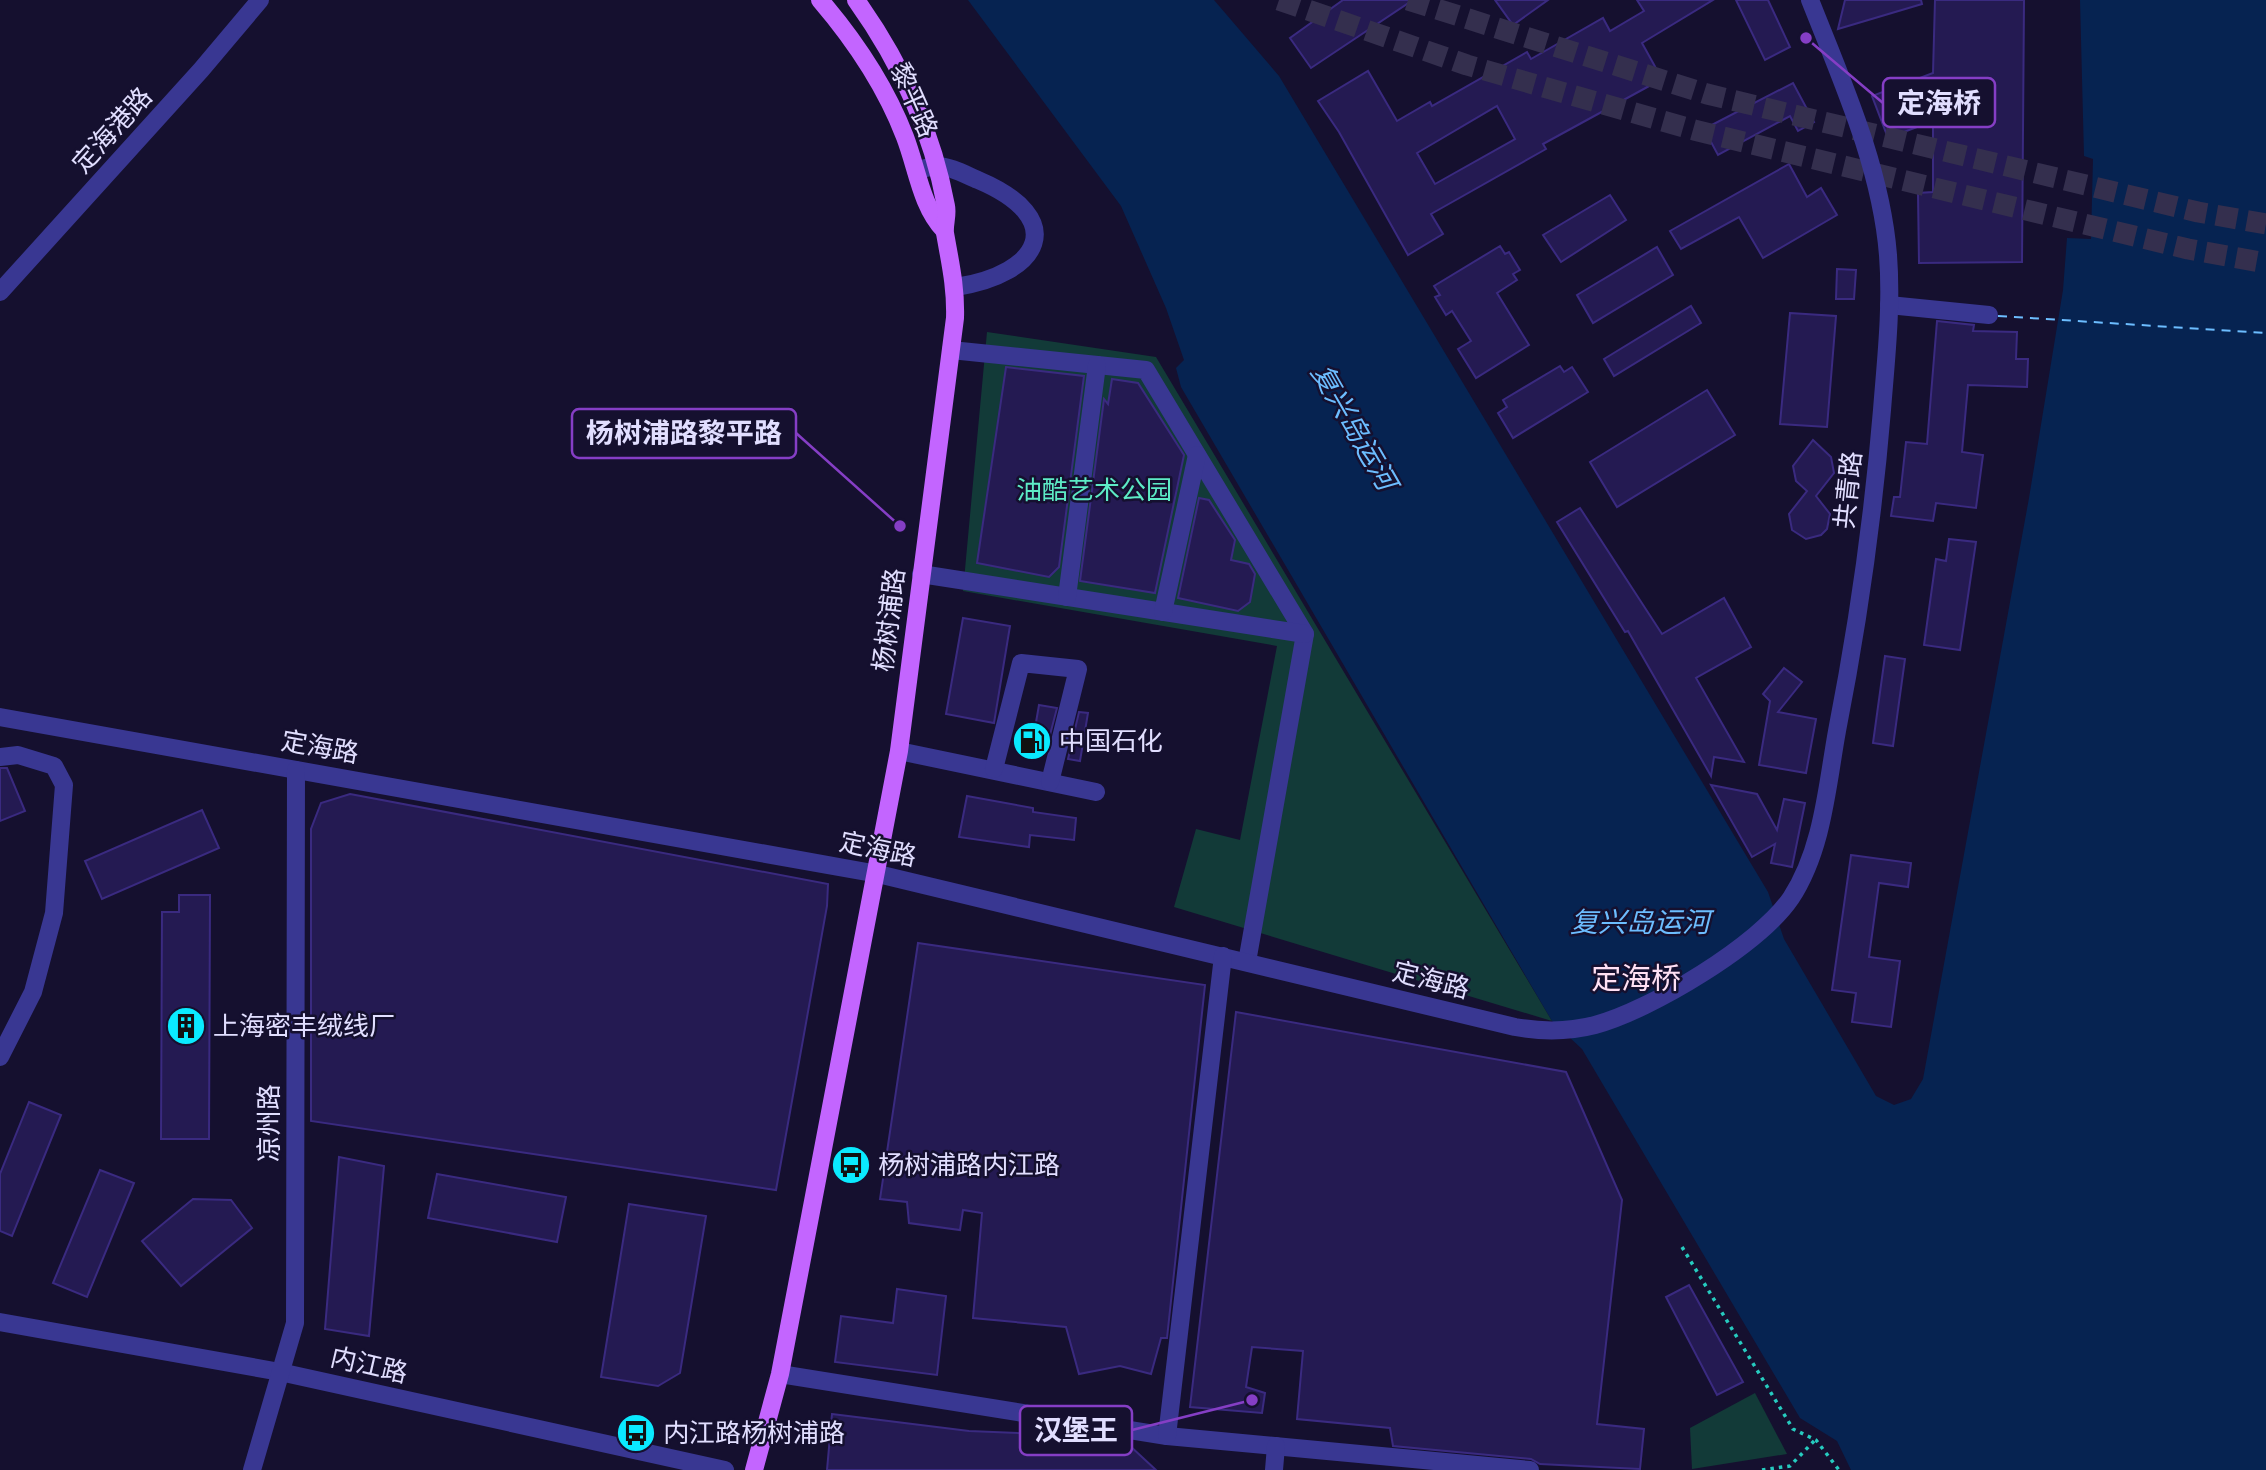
<svg xmlns="http://www.w3.org/2000/svg" width="2266" height="1470" viewBox="0 0 2266 1470" font-family="Jost,'Noto Sans SC',sans-serif">
<rect width="100%" height="100%" fill="#15102f"/>
<g fill="#123a38">
<path d="M987,332L1156,357L1552,1021L1174,907L1196,829L1240,840L1277,646L963,591Z"/>
<path d="M1755,1393L1787,1454L1692,1469L1690,1428Z"/>
</g>
<path fill="#062351" d="M968,0H1214L1279,76L1768,892L1784,939L1876,1096L1894,1105L1911,1099L1923,1079L2029,498L2063,290L2067,238L2091,239L2093,159L2084,156L2080,0H2266V1470H1851L1837,1441L1800,1418L1582,1049L1552,1021L1181,387L1176,368L1184,360L1166,308L1121,206Z"/>
<g fill="none" stroke-linecap="round" stroke-linejoin="round">
<path stroke="#6cbdff" stroke-width="2" stroke-dasharray="9 7" stroke-linecap="butt" d="M1998,316L2266,333"/>
</g>
<g fill="#241a52" stroke="#3a2a80" stroke-width="2" fill-rule="evenodd">
<path d="M1343,0H1413L1311,68L1290,38Z"/>
<path d="M1495,0H1548L1513,25Z"/>
<path d="M1637,0H1713L1642,43L1662,79L1543,144L1546,149L1431,214L1443,234L1408,255L1339,132L1318,101L1368,71L1397,121L1430,102L1432,106L1527,52L1531,59L1603,18L1610,31L1644,11ZM1497,106L1515,139L1435,184L1417,153Z"/>
<path d="M1736,0H1768L1790,47L1765,60Z"/>
<path d="M1845,0H1921L1922,4L1838,29Z"/>
<path d="M1935,0H2024L2022,262L1919,263L1918,193L1933,192V121L1888,138L1872,96L1933,73Z"/>
<path d="M1793,83L1814,122L1798,131L1790,116L1718,155L1704,129Z"/>
<path d="M1789,164L1807,197L1821,188L1837,215L1763,258L1739,217L1681,249L1670,231Z"/>
<path d="M1610,195L1626,220L1561,262L1543,235Z"/>
<path d="M1500,246L1505,254L1509,252L1520,270L1513,274L1517,280L1497,293L1529,345L1476,378L1458,349L1471,341L1452,311L1446,315L1435,297L1440,295L1434,286Z"/>
<path d="M1657,247L1673,275L1593,323L1577,295Z"/>
<path d="M1837,269L1856,270L1854,299H1836Z"/>
<path d="M1691,306L1701,323L1614,376L1604,359Z"/>
<path d="M1790,313L1836,316L1827,427L1780,424Z"/>
<path d="M1937,321L1974,325L1973,331L2017,332L2016,359H2028L2027,387L1968,385L1962,452L1983,455L1976,508L1936,503L1933,521L1891,516L1894,497H1900L1906,442L1927,444Z"/>
<path d="M1560,366L1564,372L1572,367L1588,392L1513,438L1498,413L1507,407L1503,400Z"/>
<path d="M1006,367L1084,376L1059,567L1049,577L977,563Z"/>
<path d="M1112,379L1138,383L1184,455L1155,593L1080,581L1104,399L1108,404Z"/>
<path d="M1707,390L1735,435L1617,507L1590,462Z"/>
<path d="M1813,440L1831,457L1834,473L1816,496L1830,514L1827,529L1821,535L1806,539L1792,530L1789,514L1807,491L1796,481L1793,466Z"/>
<path d="M1199,498L1209,500L1235,540L1231,560L1249,564L1255,574L1250,602L1238,611L1178,598Z"/>
<path d="M1580,508L1662,634L1724,598L1751,647L1696,678L1744,762L1714,757L1711,776L1628,631L1625,632L1557,522Z"/>
<path d="M1949,539L1976,542L1960,650L1924,645L1936,559L1946,561Z"/>
<path d="M963,618L1010,626L994,723L946,714Z"/>
<path d="M1885,656L1905,659L1893,746L1873,743Z"/>
<path d="M1784,668L1802,682L1778,712L1816,719L1806,773L1759,765L1770,701L1763,694Z"/>
<path d="M1039,705L1057,708L1045,754L1031,751Z"/>
<path d="M1079,712L1088,713L1080,761L1068,759Z"/>
<path d="M0,768H7L25,811L0,821Z"/>
<path d="M1711,785L1757,794L1777,830L1784,799L1805,803L1792,867L1771,863L1775,844L1752,857Z"/>
<path d="M350,794L828,884L827,906L776,1190L311,1121V829L321,803Z"/>
<path d="M967,796L1033,808V812L1076,818L1074,840L1030,835L1029,847L959,837Z"/>
<path d="M202,810L219,848L102,899L85,861Z"/>
<path d="M1851,855L1911,863L1908,887L1879,883L1869,957L1900,961L1891,1027L1852,1022L1856,993L1832,990Z"/>
<path d="M179,895H210L209,1139H161L162,912H179Z"/>
<path d="M918,943L1205,985L1167,1338H1161L1151,1374L1120,1366L1079,1374L1066,1327L973,1318L982,1213L963,1210L960,1230L909,1223L907,1202L880,1199Z"/>
<path d="M1236,1012L1566,1072L1622,1200L1597,1424L1644,1429L1640,1469L1540,1464L1531,1459L1393,1446L1390,1428L1297,1419L1303,1351L1252,1347L1246,1387L1265,1393L1262,1413L1190,1407Z"/>
<path d="M29,1102L61,1115L12,1236L0,1231V1174Z"/>
<path d="M339,1157L384,1166L369,1336L325,1329Z"/>
<path d="M100,1170L134,1183L87,1297L53,1283Z"/>
<path d="M437,1174L566,1197L557,1242L428,1218Z"/>
<path d="M193,1199L231,1200L252,1228L181,1286L142,1241Z"/>
<path d="M629,1204L706,1216L680,1373L658,1386L601,1377Z"/>
<path d="M1689,1285L1743,1382L1717,1395L1666,1297Z"/>
<path d="M897,1289L946,1296L937,1375L835,1362L841,1316L893,1323Z"/>
<path d="M832,1414L969,1431L1066,1435V1438L1129,1445L1156,1470H827Z"/>
</g>
<g fill="none" stroke-linecap="round" stroke-linejoin="round">
<g stroke="#342f4e" stroke-width="21" stroke-dasharray="21 10" stroke-linecap="butt">
<path d="M1279,0L1467,65L1694,130L2188,249L2266,263"/>
<path d="M1408,0L1707,94L2198,212L2266,224"/>
</g>
<g stroke="#26cbbf" stroke-width="3.5" stroke-dasharray="3.5 5" stroke-linecap="butt">
<path d="M1682,1247L1793,1429L1816,1440L1839,1470"/>
<path d="M1762,1470L1790,1466L1815,1440"/>
</g>
<g stroke="#393792" stroke-width="18">
<path d="M916,171C922,169 931,166 937,166C950,166 966,175 978,180C1070,219 1041,274 956,287"/>
<path d="M0,292L201,70L260,0"/>
<path d="M1889,305L1989,315"/>
<path d="M951,350L1146,370L1305,634L1247,962"/>
<path d="M921,574L1305,634"/>
<path d="M1067,597L1097,365"/>
<path d="M1163,612L1197,455"/>
<path d="M0,717L878,874L1515,1027C1543,1032 1568,1032 1595,1025C1651,1010 1759,945 1791,898C1823,849 1827,786 1837,731C1858,624 1873,519 1882,410C1886,359 1892,307 1888,255C1881,167 1842,81 1810,0"/>
<path d="M899,751L1096,792"/>
<path d="M0,757L18,755L54,766L64,785L54,913L33,992L0,1057"/>
<path d="M994,769L1021,663L1078,669L1050,782"/>
<path d="M0,1322L280,1372L725,1470"/>
<path d="M780,1374L1167,1436L1530,1470"/>
<path d="M1167,1436L1223,956"/>
<path d="M252,1470L295,1323L296,770"/>
<path d="M1274,1470L1276,1446"/>
</g>
<g stroke="#c365ff" stroke-width="18">
<path d="M820,0C856,42 885,85 905,137C917,168 921,206 944,230"/>
<path d="M754,1470L780,1374L899,751L955,318C956,287 950,262 945,233C944,224 948,215 946,206C932,130 901,63 856,0"/>
</g>
</g>
<defs>
<g id="fuel-disc" transform="scale(2.0125)"><circle r="9.5" fill="#0aeaff" stroke="#15102f"/><path d="M-5.5-6h7V0h2V4h1.3V-2.5L3-4.5l.8-.8L6-3V5H2.5V1h-1V6h-7ZM-4.2-4.7v3.2H.2V-4.7Z" fill="#111"/></g>
<g id="building-disc" transform="scale(2.0125)"><circle r="9.5" fill="#0aeaff" stroke="#15102f"/><path d="M-4-6H4V6H1V3H-1V6H-4ZM-2.5-4.3h1.7v1.8h-1.7ZM.8-4.3h1.7v1.8H.8ZM-2.5-1h1.7V.8h-1.7ZM.8-1h1.7V.8H.8Z" fill="#111"/></g>
<g id="bus-disc" transform="scale(2.0125)"><circle r="9.5" fill="#0aeaff" stroke="#15102f"/><path d="M-5-6H5V4H4V6H2V4H-2V6H-4V4H-5ZM-3.5-4V0h7V-4ZM-3.5 1.2v1.5H-2V1.2ZM2 1.2v1.5H3.5V1.2Z" fill="#111"/></g>
</defs>
<g fill-rule="evenodd">
<use href="#fuel-disc" x="1032" y="741"/>
<use href="#building-disc" x="186" y="1026"/>
<use href="#bus-disc" x="851" y="1165"/>
<use href="#bus-disc" x="636" y="1433"/>
</g>
<g text-anchor="middle" dominant-baseline="central" stroke-width="5" stroke-linejoin="round" paint-order="stroke">
<g font-size="26" fill="#e1deff" stroke="#15102f">
<text transform="translate(914 100) rotate(66)">黎平路</text>
<text transform="translate(112 130) rotate(-48)">定海港路</text>
<text transform="translate(1848 490) rotate(-84)">共青路</text>
<text transform="translate(889 620) rotate(-83)">杨树浦路</text>
<text transform="translate(320 747) rotate(10)">定海路</text>
<text transform="translate(878 849) rotate(12)">定海路</text>
<text transform="translate(1431 980) rotate(14)">定海路</text>
<text transform="translate(269 1123) rotate(-90)">凉州路</text>
<text transform="translate(369 1365) rotate(13)">内江路</text>
</g>
<g font-size="26" fill="#5debc6" stroke="#15102f">
<text x="1094" y="490">油酷艺术公园</text>
</g>
<g font-size="26" fill="#e1deff" stroke="#15102f" text-anchor="start">
<text x="1059" y="741">中国石化</text>
<text x="213" y="1026">上海密丰绒线厂</text>
<text x="878" y="1165">杨树浦路内江路</text>
<text x="663" y="1433">内江路杨树浦路</text>
</g>
<g font-size="28" font-style="italic" fill="#6cbdff" stroke="#15102f">
<text transform="translate(1354 427) rotate(60)">复兴岛运河</text>
<text x="1640" y="922">复兴岛运河</text>
</g>
<g font-size="30" fill="#ffe0f4" stroke="#15102f">
<text x="1636" y="978">定海桥</text>
</g>
</g>
<path fill="none" stroke="#853ec5" stroke-width="2.5" d="M1806 38L1883 103M900 526L796 433M1252 1400L1132 1430"/>
<g fill="#853ec5" stroke="#15102f" stroke-width="2.5">
<circle cx="1806" cy="38" r="7"/>
<circle cx="900" cy="526" r="7"/>
<circle cx="1252" cy="1400" r="7"/>
</g>
<g fill="#15102f" stroke="#853ec5" stroke-width="2.5">
<rect x="1883" y="78" width="112" height="49" rx="7"/>
<rect x="572" y="409" width="224" height="49" rx="7"/>
<rect x="1020" y="1406" width="112" height="49" rx="7"/>
</g>
<g font-size="28" text-anchor="middle" font-weight="bold" fill="#e1deff">
<text x="1939" y="113">定海桥</text>
<text x="684" y="443">杨树浦路黎平路</text>
<text x="1076" y="1440">汉堡王</text>
</g>
</svg>
